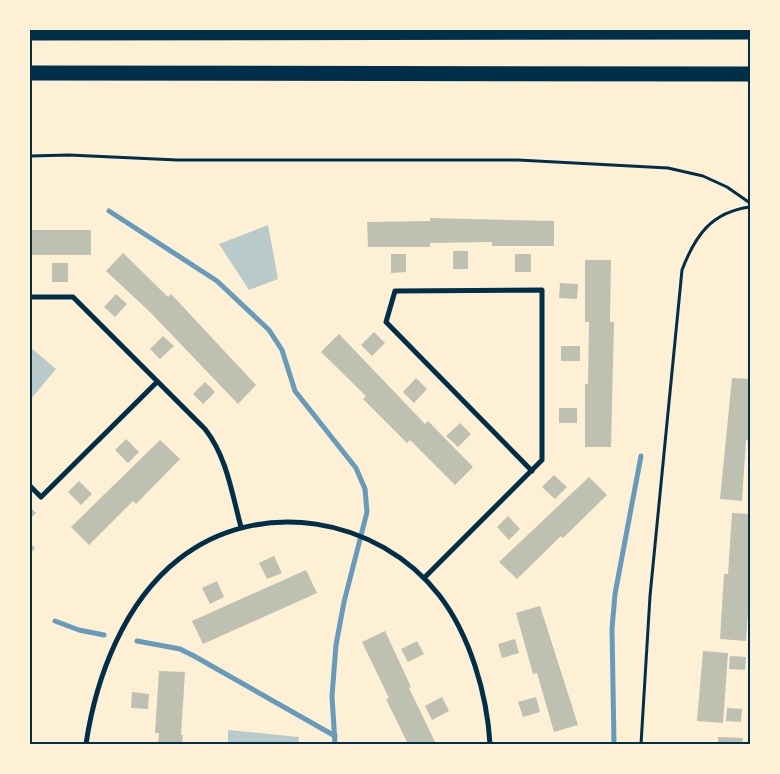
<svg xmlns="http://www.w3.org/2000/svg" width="780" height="774" viewBox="0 0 780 774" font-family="Manrope,sans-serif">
<rect width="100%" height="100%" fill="#fdf0d5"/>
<g fill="#b9caca">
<path d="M268,225L278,279L249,290L219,244Z"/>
<path d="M30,347L56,369L30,400Z"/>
<path d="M228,730L299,737L298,744H228Z"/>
</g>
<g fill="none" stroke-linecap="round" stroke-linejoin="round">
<g stroke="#669bbc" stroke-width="5">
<path d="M109,211L217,281L269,330L282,350L295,391L356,468L365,489L367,512L344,602L336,645L332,696L335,744"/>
<path d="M55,621L79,630L104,635"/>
<path d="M137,641L180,649L194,656L335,736"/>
<path d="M614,744L612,629L615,594L641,456"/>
</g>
</g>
<g fill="#bec0b2">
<path d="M430,218L554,221V246H492V242L430,243V247H368L367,222L430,221Z"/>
<rect x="30" y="230" width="61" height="25"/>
<rect x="453" y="251" width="15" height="18"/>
<path d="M123,253L168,297L171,294L256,385L238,404L151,313L106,271Z"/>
<path d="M391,254H406V272L391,273Z"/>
<rect x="515" y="254" width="16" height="18"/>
<path d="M585,260H611L610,322H614L611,447H585V384H588L589,322H585Z"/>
<rect x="52" y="263" width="16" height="19"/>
<path d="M560,283L578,284L577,299L559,298Z"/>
<path d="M116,294L127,304L115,317L104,307Z"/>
<path d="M374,332L385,343L372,356L361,345Z"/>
<path d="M339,334L425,424L428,421L473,467L455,485L410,440L407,443L363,399L366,396L321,352Z"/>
<path d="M163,336L174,346L160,359L150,349Z"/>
<rect x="561" y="346" width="19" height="15"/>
<path d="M416,378L427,389L414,403L403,392Z"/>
<path d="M732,378L750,379V441L746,440L742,501L720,499Z"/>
<path d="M205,382L215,392L203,404L193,394Z"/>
<rect x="559" y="408" width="18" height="15"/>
<path d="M460,423L471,434L458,447L446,436Z"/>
<path d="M126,439L139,452L128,463L115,450Z"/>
<path d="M160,440L180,459L136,504L133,501L89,545L71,527Z"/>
<rect x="748" y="466" width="2" height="18"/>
<path d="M554,475L567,487L555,499L542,487Z"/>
<path d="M589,477L607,495L563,538L561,536L517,579L499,562Z"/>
<path d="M79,481L92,494L81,505L68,492Z"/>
<path d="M30,507L36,513L30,519Z"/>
<path d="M732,513L750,514V581L746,641L720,639L724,574H728Z"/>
<path d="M508,516L520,529L509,540L497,527Z"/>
<path d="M30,543L35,548L30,554Z"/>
<path d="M274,556L282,573L267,579L259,563Z"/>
<path d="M306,570L317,593L203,644L192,621Z"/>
<path d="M217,581L224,597L210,604L202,588Z"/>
<path d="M540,606L578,725L554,732L537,673L533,674L516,613Z"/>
<path d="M385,631L411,687L409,688L436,744H408L386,699L389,698L362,642Z"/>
<path d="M515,639L519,653L502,658L498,644Z"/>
<path d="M417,641L424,654L408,662L401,649Z"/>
<path d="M703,651L728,653L723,723L697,721Z"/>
<path d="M730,656L746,657L745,670L729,669Z"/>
<path d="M159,671L185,672L181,735H183L182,744H158L159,733H155Z"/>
<path d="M132,692L149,694L148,709L131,708Z"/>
<path d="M442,697L449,711L432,720L425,706Z"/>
<path d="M536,697L540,712L523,717L518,702Z"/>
<path d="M727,708L742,709L741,722L726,721Z"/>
<path d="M718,737L743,738L742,744H718Z"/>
</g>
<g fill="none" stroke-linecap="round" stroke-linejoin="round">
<g stroke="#003049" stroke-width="3">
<path d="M30,156L69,155L177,160H518L668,168L703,176L727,187L750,203"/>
<path d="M641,744L650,596L682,270C695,236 711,212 750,207"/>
</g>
<g stroke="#003049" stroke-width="5">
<path d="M30,297H73L205,429C227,457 232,494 241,527"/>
<path d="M30,486L41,497L157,382"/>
<path d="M424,578L542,460V290L395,291L386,322L532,471"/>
<path d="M86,744C96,677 124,602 179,559C259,496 378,517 439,595C470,635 487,694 490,744"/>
</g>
<g stroke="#003049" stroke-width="15">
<path d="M30,33L750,32"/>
<path d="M30,73L750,74"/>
</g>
</g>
<rect width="780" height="774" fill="none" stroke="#fdf0d5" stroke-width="62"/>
<rect x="31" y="31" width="718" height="712" fill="none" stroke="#003049" stroke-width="2"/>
</svg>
